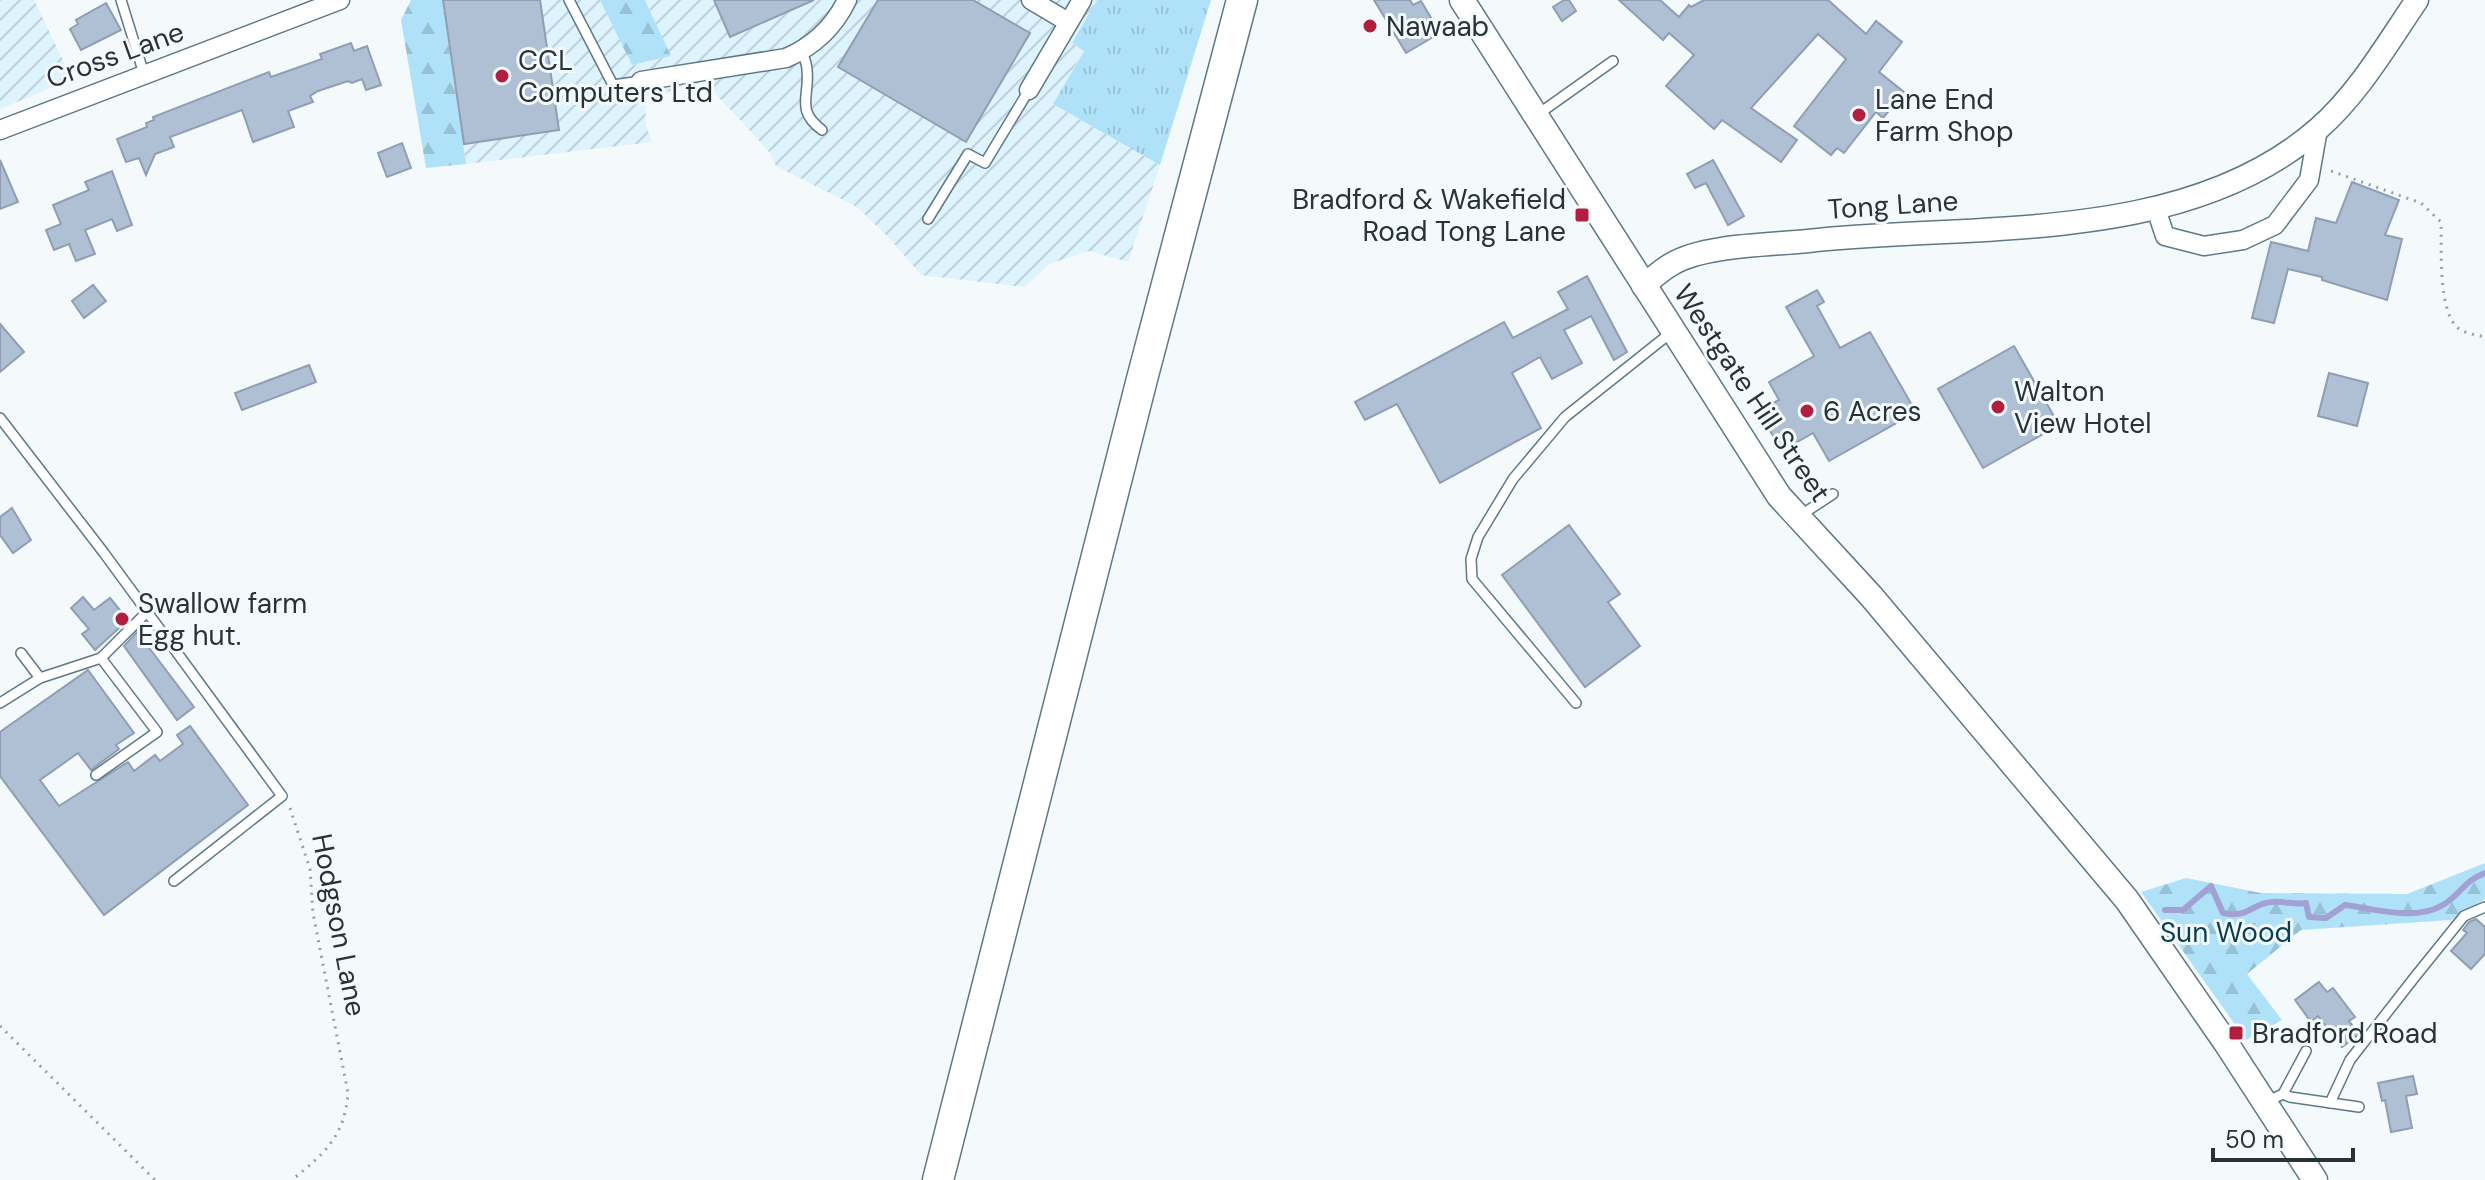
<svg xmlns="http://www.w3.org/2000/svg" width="2485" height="1180" viewBox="0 0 2485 1180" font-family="'DM Sans',sans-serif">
<defs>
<pattern id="industrial-furrows" width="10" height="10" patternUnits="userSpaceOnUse" patternTransform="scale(2)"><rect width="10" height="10" fill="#ddf3fd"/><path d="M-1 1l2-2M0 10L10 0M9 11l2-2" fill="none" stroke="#bed1da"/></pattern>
<pattern id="grass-tufts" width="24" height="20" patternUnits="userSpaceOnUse" patternTransform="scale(2)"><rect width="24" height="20" fill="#afe2f9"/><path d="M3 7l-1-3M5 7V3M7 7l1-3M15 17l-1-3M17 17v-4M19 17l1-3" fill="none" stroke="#97c2d6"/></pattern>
<pattern id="forest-firs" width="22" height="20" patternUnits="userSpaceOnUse" patternTransform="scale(2)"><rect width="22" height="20" fill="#afe2f9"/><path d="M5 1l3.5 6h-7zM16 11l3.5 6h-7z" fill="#97c2d6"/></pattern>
</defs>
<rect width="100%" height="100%" fill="#f4f9fc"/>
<g fill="url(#industrial-furrows)">
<path d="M0,0H34L72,79L0,109Z"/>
<path d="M442,0H600L633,65L671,56L645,0H1097L1072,43L1084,50L1053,104L1160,165L1128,262L1089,251L1049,264L1025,287L921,275L890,239L857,207L776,166L770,153L744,124L704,82L645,98L646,126L652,142L466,164Z"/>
</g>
<path fill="url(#grass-tufts)" d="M1097,0H1211L1160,165L1053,104L1084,51L1072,43Z"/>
<g fill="url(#forest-firs)">
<path d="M411,0H442L466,164L426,168L401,20Z"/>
<path d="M600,0H645L671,56L632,65Z"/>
<path d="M2485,863V899L2451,920L2301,930L2247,974L2282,1020L2246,1040L2141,892L2186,878L2261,893L2407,894Z"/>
</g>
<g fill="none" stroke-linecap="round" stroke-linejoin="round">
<path stroke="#a3a0d3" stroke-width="6" d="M2165,910H2183L2211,886L2223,913C2249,919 2253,902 2273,902C2285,901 2294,905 2306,903L2309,917L2326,918L2345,905C2378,909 2421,924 2450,900C2466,887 2464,882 2485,873"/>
</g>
<g fill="#afbfd4" stroke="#8f9eb3" stroke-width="2">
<path d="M443,0H540L559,130L464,144Z"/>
<path d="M714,0H814L730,37Z"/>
<path d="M878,0H973L1030,33L966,142L838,67Z"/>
<path d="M1374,0H1410L1413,5L1421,1L1440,33L1406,53Z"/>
<path d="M1564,0H1569L1576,11L1562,21L1553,7Z"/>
<path d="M1619,0H1660L1679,17L1689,5L1691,7L1704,0H1828L1866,34L1876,21L1902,42L1879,72L1904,92L1883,118L1876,112L1844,153L1837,148L1831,155L1794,126L1846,59L1818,34L1751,108L1797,140L1781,162L1722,120L1714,129L1666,86L1694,55L1669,33L1663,40Z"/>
<path d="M106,3L121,30L81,50L70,29L78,24L76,20Z"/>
<path d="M351,43L354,51L367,46L381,85L366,90L362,79L352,83L348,81L318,91L310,96L313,102L288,111L294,127L253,142L242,110L170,137L174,147L155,154L146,175L139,158L126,162L117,139L147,127L146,123L154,120L153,117L269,72L271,77L322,59L320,54Z"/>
<path d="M402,143L411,168L387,177L378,153Z"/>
<path d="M0,160L18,202L0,209Z"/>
<path d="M1713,160L1744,216L1728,225L1706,183L1695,188L1687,174Z"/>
<path d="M112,171L132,225L117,231L112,219L85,230L95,254L76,261L69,244L54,250L46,230L61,224L53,205L89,190L85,182Z"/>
<path d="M2352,182L2399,200L2385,235L2402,239L2387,300L2322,280V277L2288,269L2274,323L2252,318L2271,242L2308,251L2316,218L2336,223Z"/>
<path d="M1587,276L1627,352L1614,360L1591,316L1564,330L1582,363L1552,379L1540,357L1512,373L1541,428L1440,483L1397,404L1365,420L1355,402L1504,322L1513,338L1568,309L1558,292Z"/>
<path d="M93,285L106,301L84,318L72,301Z"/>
<path d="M1817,290L1824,302L1817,306L1840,348L1870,332L1916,412L1829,461L1813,433L1792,445L1789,440L1779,446L1758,411L1779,400L1769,382L1814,356L1786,307Z"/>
<path d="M0,324L24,352L0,372Z"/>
<path d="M2014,346L2059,425L1983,468L1938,389Z"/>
<path d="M309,365L316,382L242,410L235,393Z"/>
<path d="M2329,373L2368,383L2357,426L2318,416Z"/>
<path d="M12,508L31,540L13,553L0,535V517Z"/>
<path d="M1569,525L1620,594L1608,602L1640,646L1585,687L1502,575Z"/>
<path d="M83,597L94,610L110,598L128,620L95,650L82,634L89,629L71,608Z"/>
<path d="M137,632L194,707L177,720L124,646Z"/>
<path d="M88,670L134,733L116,745L119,749L91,770L78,753L40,780L59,806L128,762L134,771L155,755L160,761L183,744L177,735L190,726L248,805L104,915L0,776V732Z"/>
<path d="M2476,919L2485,927V954L2471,969L2451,951L2467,933L2463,930L2469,922Z"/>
<path d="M2319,982L2327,992L2333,988L2355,1017L2349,1021L2359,1034L2342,1047L2318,1016L2311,1022L2295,1000Z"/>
<path d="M2413,1076L2417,1094L2406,1096L2412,1128L2391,1132L2385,1100L2382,1101L2378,1083Z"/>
</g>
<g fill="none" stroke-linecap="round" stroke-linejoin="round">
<g stroke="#5e7884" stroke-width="12">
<g id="service">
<path d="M121,0L144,74"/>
<path d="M569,0L613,85L641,81"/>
<path d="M802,51C804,57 807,64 807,70C810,96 795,110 822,130"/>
<path d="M1537,115L1613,61"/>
<path d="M928,219L968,154L985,163L1029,90"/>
<path d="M0,418L104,553L282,796L174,881"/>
<path d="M1801,515L1833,494"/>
<path d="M21,653L40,678"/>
<path d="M0,703L40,678L101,658L147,612"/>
<path d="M1576,703L1472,579L1471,559L1478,537L1513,479L1565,417L1673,331"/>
<path d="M96,775L157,732L101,658"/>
<path d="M2283,1094L2306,1051"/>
<path d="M2268,1101L2283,1094L2290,1097L2359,1107"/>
<path d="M2330,1103L2350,1060L2414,978L2464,916L2485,907"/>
</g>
</g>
<g stroke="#5e7884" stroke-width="21">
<g id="minor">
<path d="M1031,0L1068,22"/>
<path d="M641,81L786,58C814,46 834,27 847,0"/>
<path d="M1029,90L1082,0"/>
<path d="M0,130L340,0"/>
<path d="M2156,209L2165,236L2204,246L2243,240L2275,225L2309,180L2318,129"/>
</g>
</g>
<g stroke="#5e7884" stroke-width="25">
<path id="tertiary" d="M1643,286C1652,279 1661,270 1672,264C1703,245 1770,245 1808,241C1973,223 2184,246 2318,129C2359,93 2387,44 2417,0"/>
</g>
<g stroke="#5e7884" stroke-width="27">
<path id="secondary" d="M1462,0L1779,496L1871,596L2127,900L2226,1043L2315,1180"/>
</g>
<g stroke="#5e7884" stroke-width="33">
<path id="trunk" d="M938,1180L1142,379L1242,0"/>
</g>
<g stroke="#989fa3" stroke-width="3" stroke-dasharray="2 6" stroke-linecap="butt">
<path d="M2331,171L2421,203L2441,222C2442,247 2437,317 2461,330C2468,334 2477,335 2485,337"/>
<path d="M290,808L310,869L313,913L348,1093C345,1136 324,1154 292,1180"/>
<path d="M0,1026L155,1180"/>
</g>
<use href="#service" stroke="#fff" stroke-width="9"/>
<use href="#minor" stroke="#fff" stroke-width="18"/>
<use href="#tertiary" stroke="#fff" stroke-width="22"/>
<use href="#secondary" stroke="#fff" stroke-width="24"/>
<use href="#trunk" stroke="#fff" stroke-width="30"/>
</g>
<g fill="#b11e3f" stroke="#f4f9fc" stroke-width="3">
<circle cx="1370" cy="26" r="8"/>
<circle cx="502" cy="76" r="8"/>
<circle cx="1859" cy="115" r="8"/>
<rect x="1574" y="207" width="16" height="16" rx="4"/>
<circle cx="1998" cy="407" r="8"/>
<circle cx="1807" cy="411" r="8"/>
<circle cx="122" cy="619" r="8"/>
<rect x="2228" y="1025" width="16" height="16" rx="4"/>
</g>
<g text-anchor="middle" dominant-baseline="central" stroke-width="6" stroke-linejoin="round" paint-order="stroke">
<g font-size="28" fill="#283338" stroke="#f4f9fc" text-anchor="start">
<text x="1386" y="26">Nawaab</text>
<text x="518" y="60">CCL<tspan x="518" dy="32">Computers Ltd</tspan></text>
<text x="1875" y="99">Lane End<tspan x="1875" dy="32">Farm Shop</tspan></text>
<text x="1566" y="199" text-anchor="end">Bradford &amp; Wakefield<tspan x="1566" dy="32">Road Tong Lane</tspan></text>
<text x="2014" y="391">Walton<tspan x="2014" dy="32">View Hotel</tspan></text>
<text x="1823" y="411">6 Acres</text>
<text x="138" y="603">Swallow farm<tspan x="138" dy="32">Egg hut.</tspan></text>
<text x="2252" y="1033">Bradford Road</text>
</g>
<g font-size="28" fill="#283338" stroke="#f4f9fc">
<text transform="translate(115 55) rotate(-20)">Cross Lane</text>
<text transform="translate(1893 205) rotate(-4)">Tong Lane</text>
<text transform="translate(1752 393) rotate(56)">Westgate Hill Street</text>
<text transform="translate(339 925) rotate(79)">Hodgson Lane</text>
</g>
<g font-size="28" fill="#073e51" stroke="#f4f9fc">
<text x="2226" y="932">Sun Wood</text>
</g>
</g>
<path d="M2213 1148v12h140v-12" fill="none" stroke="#283338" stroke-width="4"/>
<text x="2225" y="1148" font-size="24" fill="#283338" stroke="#f4f9fc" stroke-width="6" paint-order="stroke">50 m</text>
</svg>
